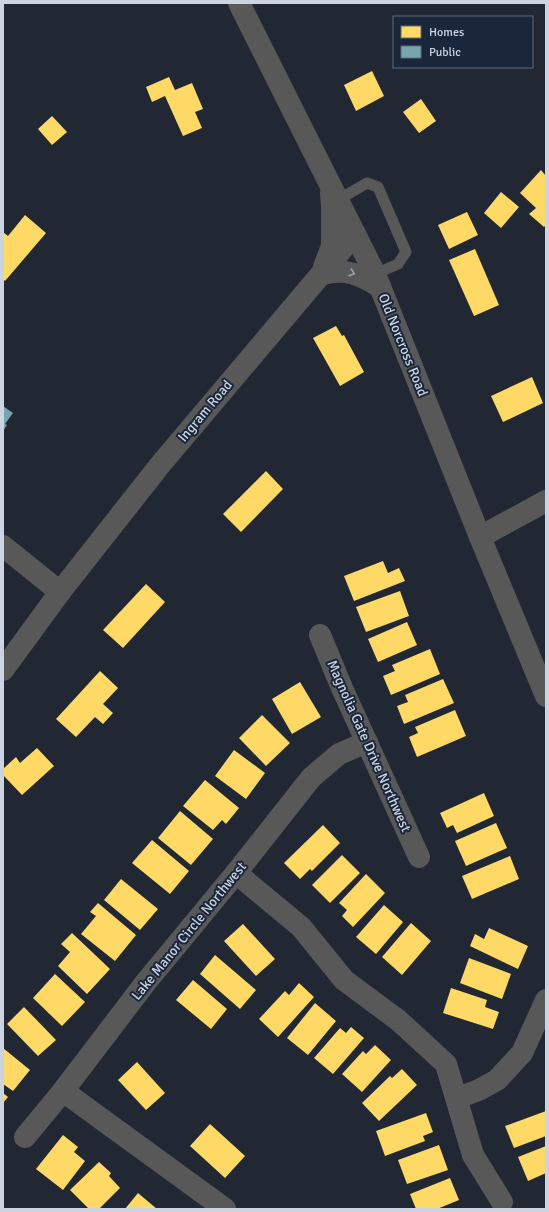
<svg xmlns="http://www.w3.org/2000/svg" width="549" height="1212" viewBox="0 0 549 1212" font-family="Signika,sans-serif">
<rect width="100%" height="100%" fill="#212833"/>
<g fill="#ffd966">
<path d="M372,71L384,96L356,111L344,85Z"/>
<path d="M169,77L175,90L192,83L203,109L195,112L202,128L183,136L165,96L152,102L146,87Z"/>
<path d="M421,99L436,121L419,133L403,112Z"/>
<path d="M52,116L67,132L52,145L38,129Z"/>
<path d="M541,170L546,176V225L544,227L529,214L536,208L520,193Z"/>
<path d="M501,192L519,207L501,228L484,213Z"/>
<path d="M467,212L478,235L449,249L438,225Z"/>
<path d="M25,215L46,233L5,281L3,279V232L8,236Z"/>
<path d="M475,249L499,305L474,316L449,260Z"/>
<path d="M336,326L342,336L344,335L364,372L340,386L313,338Z"/>
<path d="M532,377L543,403L503,422L491,396Z"/>
<path d="M266,471L283,489L241,532L223,514Z"/>
<path d="M383,561L388,573L399,568L405,581L354,601L344,576Z"/>
<path d="M146,584L165,602L123,648L103,630Z"/>
<path d="M400,591L409,616L366,632L356,607Z"/>
<path d="M407,622L417,645L378,662L368,639Z"/>
<path d="M430,649L440,674L391,695L383,676L395,671L392,665Z"/>
<path d="M100,671L118,688L103,704L113,713L103,724L95,717L76,737L56,719Z"/>
<path d="M443,679L454,703L404,724L397,706L408,702L405,695Z"/>
<path d="M300,682L321,717L292,734L272,699Z"/>
<path d="M455,710L466,736L417,757L409,737L418,733L415,727Z"/>
<path d="M262,715L290,743L266,766L239,738Z"/>
<path d="M37,748L54,766L22,795L3,775V769L16,757L20,763Z"/>
<path d="M234,750L265,773L246,799L215,776Z"/>
<path d="M205,780L239,808L226,824L222,820L213,830L183,806Z"/>
<path d="M484,793L494,816L457,833L453,825L447,828L440,813Z"/>
<path d="M180,811L213,839L191,865L158,838Z"/>
<path d="M496,823L507,848L466,866L455,841Z"/>
<path d="M323,825L340,843L312,871L310,869L300,879L284,863Z"/>
<path d="M152,840L189,871L170,894L132,863Z"/>
<path d="M342,855L360,873L330,903L312,885Z"/>
<path d="M510,856L519,879L472,899L462,876Z"/>
<path d="M366,874L385,893L353,927L342,916L347,910L339,903Z"/>
<path d="M121,879L158,909L140,930L104,900Z"/>
<path d="M98,903L136,935L115,961L81,934L96,916L90,912Z"/>
<path d="M384,905L403,922L376,954L356,937Z"/>
<path d="M411,923L431,941L402,975L382,957Z"/>
<path d="M243,924L275,959L256,976L224,941Z"/>
<path d="M489,928L528,946L518,969L470,946L475,934L484,939Z"/>
<path d="M72,933L110,969L87,994L58,966L70,952L61,944Z"/>
<path d="M215,955L256,990L240,1009L200,974Z"/>
<path d="M469,958L511,974L502,999L460,983Z"/>
<path d="M55,974L85,1002L62,1026L33,998Z"/>
<path d="M193,980L227,1009L211,1029L176,1000Z"/>
<path d="M299,983L314,997L278,1037L259,1019L285,991L289,995Z"/>
<path d="M451,988L487,1000L485,1007L499,1012L493,1029L443,1013Z"/>
<path d="M315,1003L336,1021L308,1055L287,1038Z"/>
<path d="M24,1007L56,1040L38,1056L7,1024Z"/>
<path d="M351,1027L364,1038L333,1074L314,1058L340,1028L346,1033Z"/>
<path d="M375,1045L391,1060L362,1092L342,1074L363,1051L366,1054Z"/>
<path d="M3,1048L30,1070L13,1091L3,1084Z"/>
<path d="M137,1062L165,1093L146,1110L118,1080Z"/>
<path d="M402,1069L417,1085L379,1121L362,1103L390,1076L392,1078Z"/>
<path d="M3,1093L8,1097L3,1103Z"/>
<path d="M546,1111V1136L514,1148L505,1126Z"/>
<path d="M426,1113L433,1132L423,1136L425,1141L385,1156L376,1131Z"/>
<path d="M210,1124L245,1156L225,1178L190,1146Z"/>
<path d="M63,1135L78,1147L74,1152L85,1161L63,1190L36,1169Z"/>
<path d="M439,1145L448,1170L407,1184L398,1160Z"/>
<path d="M546,1146V1173L528,1181L518,1157Z"/>
<path d="M99,1162L111,1173L109,1176L120,1188L99,1209H89L70,1190Z"/>
<path d="M450,1178L459,1200L437,1209H416L410,1194Z"/>
<path d="M138,1193L157,1209H125Z"/>
</g>
<path fill="#76a5af" d="M3,406L13,413L5,424L7,425L3,431Z"/>
<g fill="none" stroke-linecap="round" stroke-linejoin="round">
<path stroke="#595859" stroke-width="11" d="M338,200L367,183L378,187L406,252L398,264L375,274"/>
<g stroke="#595859" stroke-width="22">
<path d="M480,537L546,501"/>
<path d="M3,546L60,592"/>
<path d="M320,635L342,688L419,857"/>
<path d="M236,873L301,927L344,980L398,1020L446,1064L473,1155L502,1202"/>
<path d="M63,1091L225,1209"/>
<path d="M457,1098L479,1090L497,1080L522,1053L546,1000"/>
<path d="M25,1137L63,1091L146,982L236,873L311,778L339,754L367,742"/>
</g>
<g stroke="#595859" stroke-width="22">
<path d="M239,3L375,274L480,537L546,696"/>
<path d="M324,267L332,246V206L331,193"/>
<path d="M322,274C345,268 360,274 380,287"/>
<path d="M3,670L60,592L160,465L355,234"/>
</g>
</g>
<defs><path id="oneway-chevron" d="M-2-3.5L2.5 0L-2 3.5" fill="none" stroke-width="1.6" stroke-linecap="round" stroke-linejoin="round"/></defs>
<use stroke="#9ea2ab" href="#oneway-chevron" transform="translate(352 273) rotate(19)"/>
<g text-anchor="middle" dominant-baseline="central" stroke-width="4" stroke-linejoin="round" paint-order="stroke">
<g font-size="14" fill="#ccd4e2" stroke="#1a263a">
<text transform="translate(403 345) rotate(68)">Old Norcross Road</text>
<text transform="translate(205 411) rotate(-50)">Ingram Road</text>
<text transform="translate(369 746) rotate(66)">Magnolia Gate Drive Northwest</text>
<text transform="translate(189 931) rotate(-51)">Lake Manor Circle Northwest</text>
</g>
</g>
<rect width="549" height="1212" fill="none" stroke="#ccd4e2" stroke-width="8"/>
<rect x="393" y="16" width="140" height="52" fill="#1a263a" stroke="#616c7d"/>
<rect x="401" y="26" width="20" height="12" fill="#ffd966" stroke="#616c7d"/>
<text x="429" y="36" font-size="12" fill="#ccd4e2">Homes</text>
<rect x="401" y="46" width="20" height="12" fill="#76a5af" stroke="#616c7d"/>
<text x="429" y="56" font-size="12" fill="#ccd4e2">Public</text>
</svg>
